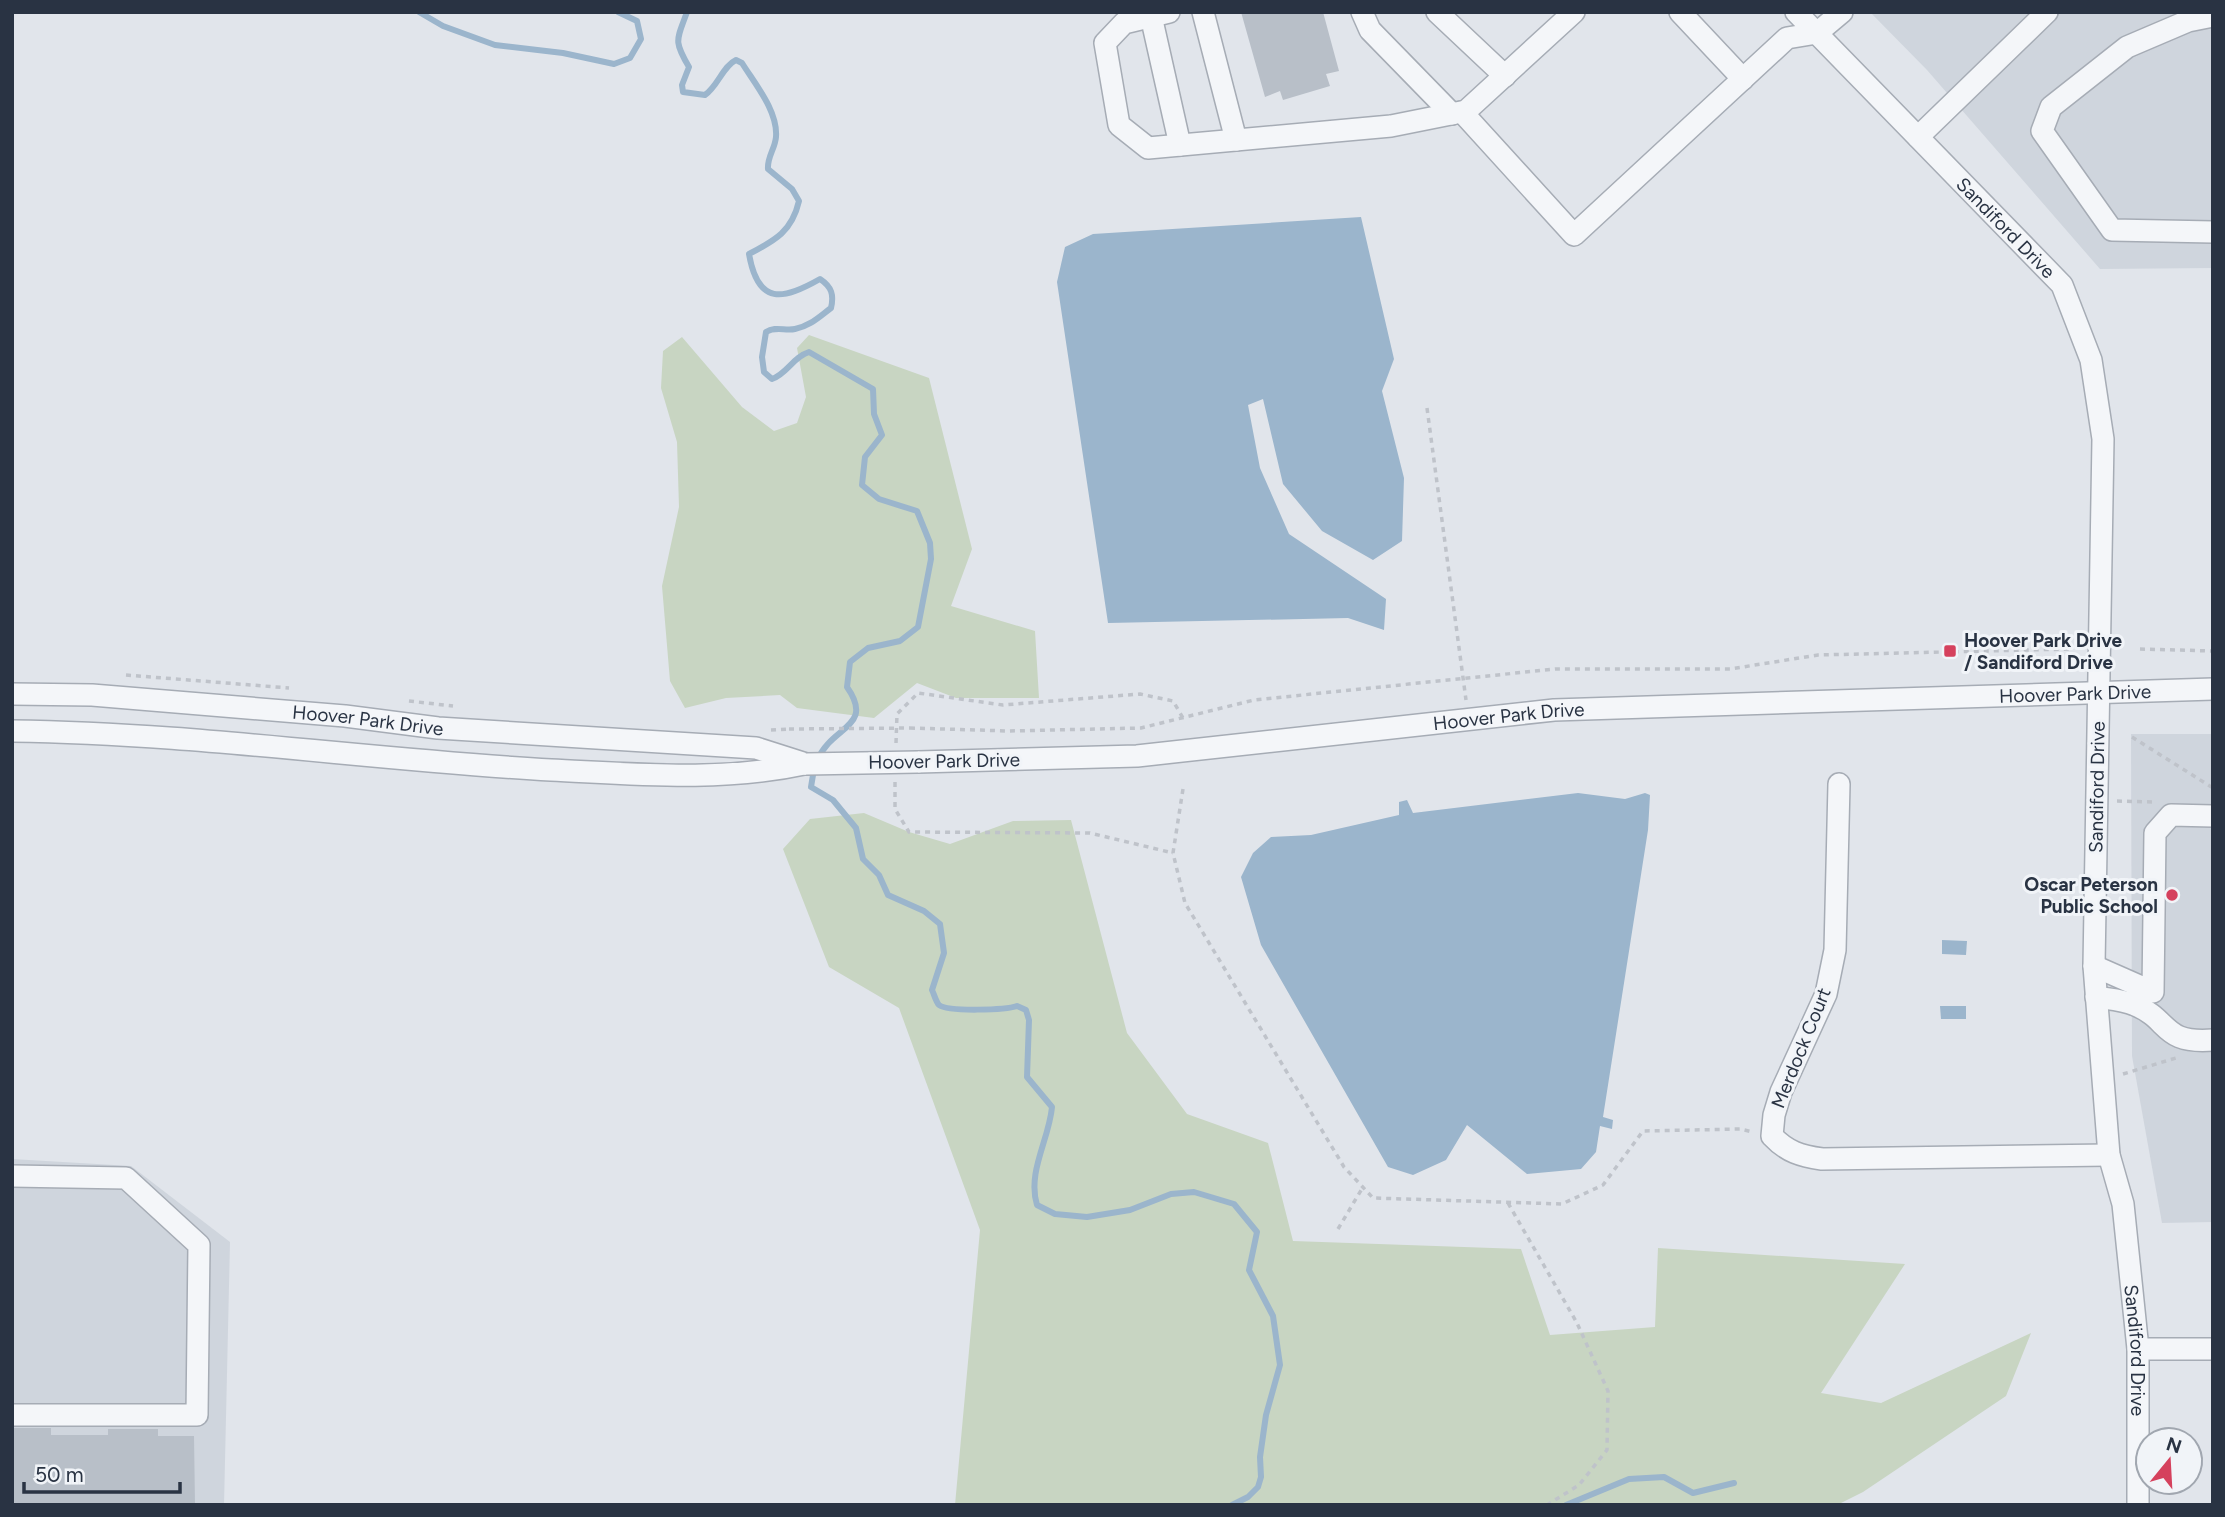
<svg xmlns="http://www.w3.org/2000/svg" width="2225" height="1517" viewBox="0 0 2225 1517" font-family="Figtree,sans-serif">
<rect width="100%" height="100%" fill="#e1e5eb"/>
<g fill="#cfd5dd">
<path d="M1870,12H2213V268L2100,269L1927,70Z"/>
<path d="M2131,734H2213V1222L2162,1223L2132,1056Z"/>
<path d="M12,1159L131,1166L230,1242L224,1505H12Z"/>
</g>
<g fill="#c8d5c2">
<path d="M809,335L929,378L972,549L951,606L1035,631L1039,698H956L917,683L874,718L797,708L780,695L726,698L685,708L670,681L662,586L679,507L677,442L661,388L663,351L682,337L742,407L774,431L797,423L806,397L797,348Z"/>
<path d="M864,813L909,832L950,844L1013,821L1071,820L1127,1033L1187,1114L1268,1143L1293,1241L1521,1249L1550,1335L1655,1327L1658,1248L1905,1264L1821,1393L1881,1403L2031,1333L2006,1396L1863,1492L1837,1505H955L980,1230L899,1008L829,967L783,849L810,819Z"/>
</g>
<g fill="#9bb5cc">
<path d="M1361,217L1394,359L1382,391L1404,478L1402,541L1373,560L1322,531L1283,484L1263,399L1248,405L1260,468L1289,534L1386,599L1384,630L1348,618L1108,623L1057,282L1065,247L1093,234Z"/>
<path d="M1578,793L1625,799L1645,793L1650,795L1648,830L1603,1117L1613,1120L1612,1129L1600,1126L1596,1152L1581,1169L1527,1174L1467,1125L1446,1160L1413,1175L1388,1167L1261,945L1241,877L1253,853L1271,837L1311,835L1399,815V802L1407,800L1413,813Z"/>
<path d="M1942,940L1967,941L1966,955L1942,954Z"/>
<path d="M1940,1006H1966V1019H1941Z"/>
</g>
<g fill="none" stroke-linecap="round" stroke-linejoin="round">
<g stroke="#9bb5cc" stroke-width="6">
<path d="M419,12L443,26L495,45L563,53L614,64L630,58L641,39L637,21L618,12"/>
<path d="M687,12C677,40 673,40 689,67L682,85L683,92L705,95C718,86 723,66 736,60L742,63C755,84 778,111 776,137C775,149 767,157 768,169L792,189L799,201C792,231 776,240 749,254C758,306 783,300 820,279C832,287 834,295 831,308C819,317 810,326 795,329C785,331 775,326 766,332L762,357L764,372L772,379C787,374 793,357 809,352L873,389L874,414L882,435L865,457L862,485L879,499L917,511L930,543L931,559L918,627L900,641L868,648L850,662L847,687C875,727 832,726 818,759"/>
<path d="M814,769L811,787L833,800L856,828L863,859L879,875L888,895L924,911L940,924L944,953L932,990C934,994 936,1002 939,1005C948,1012 1006,1010 1017,1006L1026,1010L1029,1020L1027,1077L1052,1107C1049,1140 1027,1172 1037,1205L1055,1214L1087,1217L1130,1210L1171,1194L1194,1192L1234,1204L1257,1232L1249,1270L1273,1316L1280,1365L1266,1415L1260,1457L1261,1477L1258,1487L1248,1497L1232,1505"/>
<path d="M1566,1505L1629,1479L1664,1477L1693,1493L1734,1483"/>
</g>
</g>
<g fill="#b8bfc8">
<path d="M1241,12H1323L1339,71L1326,74L1330,86L1283,100L1280,91L1265,97Z"/>
<path d="M12,1428H51V1435H108V1429H158V1436H194L195,1505H12Z"/>
</g>
<g fill="none" stroke-linecap="round" stroke-linejoin="round">
<g stroke="#a6acb5" stroke-width="24">
<g id="minor">
<path d="M1169,12L1124,23L1105,43L1119,125L1148,148L1391,126L1466,111L1574,12"/>
<path d="M1203,12L1236,140"/>
<path d="M1362,12L1370,30L1452,114"/>
<path d="M1437,12L1505,76"/>
<path d="M1680,12L1743,79"/>
<path id="s1" d="M1796,12L2062,285L2091,360L2103,439L2094,966L2109,1155L2123,1204L2138,1349V1505"/>
<path d="M1151,16L1180,145"/>
<path d="M2213,16L2188,21L2127,47L2051,107L2042,131L2112,230L2213,232"/>
<path d="M1462,112L1574,235L1787,38L1817,33L1842,12"/>
<path d="M1918,137L2047,12"/>
<path id="s2" d="M12,694L92,695L345,716L438,728L756,748L806,764"/>
<path d="M12,731C192,733 371,760 551,770C636,774 721,782 804,764"/>
<path id="s3" d="M918,762L1137,756L1554,710L2213,689"/>
<path d="M1839,784L1835,950L1826,994L1781,1092L1774,1115L1772,1136C1787,1152 1801,1156 1822,1159L2109,1155"/>
<path d="M2094,966L2153,992L2155,833L2171,815L2213,816"/>
<path d="M2096,997C2108,999 2124,1000 2135,1005C2171,1020 2161,1044 2213,1040"/>
<path d="M12,1176L126,1178L199,1245L197,1415H12"/>
<path d="M2138,1349H2213"/>
</g>
</g>
<g stroke="#bfc3ca" stroke-width="3.5" stroke-dasharray="5 5" stroke-linecap="butt">
<path d="M1427,408L1466,700"/>
<path d="M2140,649L2213,651"/>
<path d="M126,675L289,688"/>
<path d="M409,701L453,706"/>
<path d="M910,728L1009,731L1141,728L1254,700L1555,669H1730L1818,655L2070,649"/>
<path d="M771,730L789,729"/>
<path d="M2132,737L2213,788"/>
<path d="M896,743L897,714L918,693L1003,705L1140,694L1173,701L1183,718"/>
<path d="M895,782V809L909,832L1090,833L1173,853"/>
<path d="M1183,789L1173,853L1185,903L1344,1167L1373,1198L1562,1204L1603,1185L1643,1131L1740,1129L1753,1132"/>
<path d="M2117,801L2155,802"/>
<path d="M2123,1074L2176,1058"/>
<path d="M1508,1203L1577,1323L1608,1391L1607,1450L1579,1485L1547,1505"/>
<path d="M1338,1229L1363,1187"/>
</g>
<use href="#minor" stroke="#f4f6f9" stroke-width="21"/>
<g stroke="#a6acb5" stroke-width="24" stroke-linecap="butt">
<path id="minor-bridge" d="M806,764L918,762"/>
</g>
<path stroke="#bfc3ca" stroke-width="3.5" stroke-dasharray="5 5" stroke-linecap="butt" d="M789,729L910,728"/>
<use href="#minor-bridge" stroke="#f4f6f9" stroke-width="21"/>
</g>
<g fill="#d5415d" stroke="#f1f4f8" stroke-width="2.5">
<rect x="1943" y="644" width="14" height="14" rx="3.5"/>
<circle cx="2172" cy="895" r="7"/>
</g>
<g text-anchor="middle" dominant-baseline="central" stroke-width="6" stroke-linejoin="round" paint-order="stroke">
<g font-size="19" fill="#293343" stroke="#f1f4f8">
<text stroke="none"><textPath href="#s1" startOffset="301">Sandiford Drive</textPath></text>
<text stroke="none"><textPath href="#s3" startOffset="1160">Hoover Park Drive</textPath></text>
<text stroke="none"><textPath href="#s3" startOffset="593">Hoover Park Drive</textPath></text>
<text stroke="none"><textPath href="#s2" startOffset="357">Hoover Park Drive</textPath></text>
<text transform="translate(944 761) rotate(-1)">Hoover Park Drive</text>
<text transform="translate(2097 787) rotate(-89)">Sandiford Drive</text>
<text transform="translate(1801 1048) rotate(-68)">Merdock Court</text>
<text stroke="none"><textPath href="#s1" startOffset="1456">Sandiford Drive</textPath></text>
</g>
<g font-size="19" font-weight="bold" fill="#293343" stroke="#f1f4f8" text-anchor="start">
<text x="1964" y="640">Hoover Park Drive<tspan x="1964" dy="22">/ Sandiford Drive</tspan></text>
<text x="2158" y="884" text-anchor="end">Oscar Peterson<tspan x="2158" dy="22">Public School</tspan></text>
</g>
</g>
<rect width="2225" height="1517" fill="none" stroke="#293343" stroke-width="28"/>
<g transform="translate(2169 1461) rotate(18)"><circle r="33" fill="#f1f4f8" stroke="#a1a7b0" stroke-width="2"/>
<path d="M0-5L12 26L0 18L-12 26Z" fill="#d5415d"/>
<text y="-10" font-size="19" font-weight="bold" text-anchor="middle" fill="#293343">N</text>
</g>
<path d="M24 1482v10h156v-10" fill="none" stroke="#293343" stroke-width="3.5"/>
<text x="35" y="1482" font-size="21" fill="#293343" stroke="#f1f4f8" stroke-width="5" paint-order="stroke">50 m</text>
</svg>
